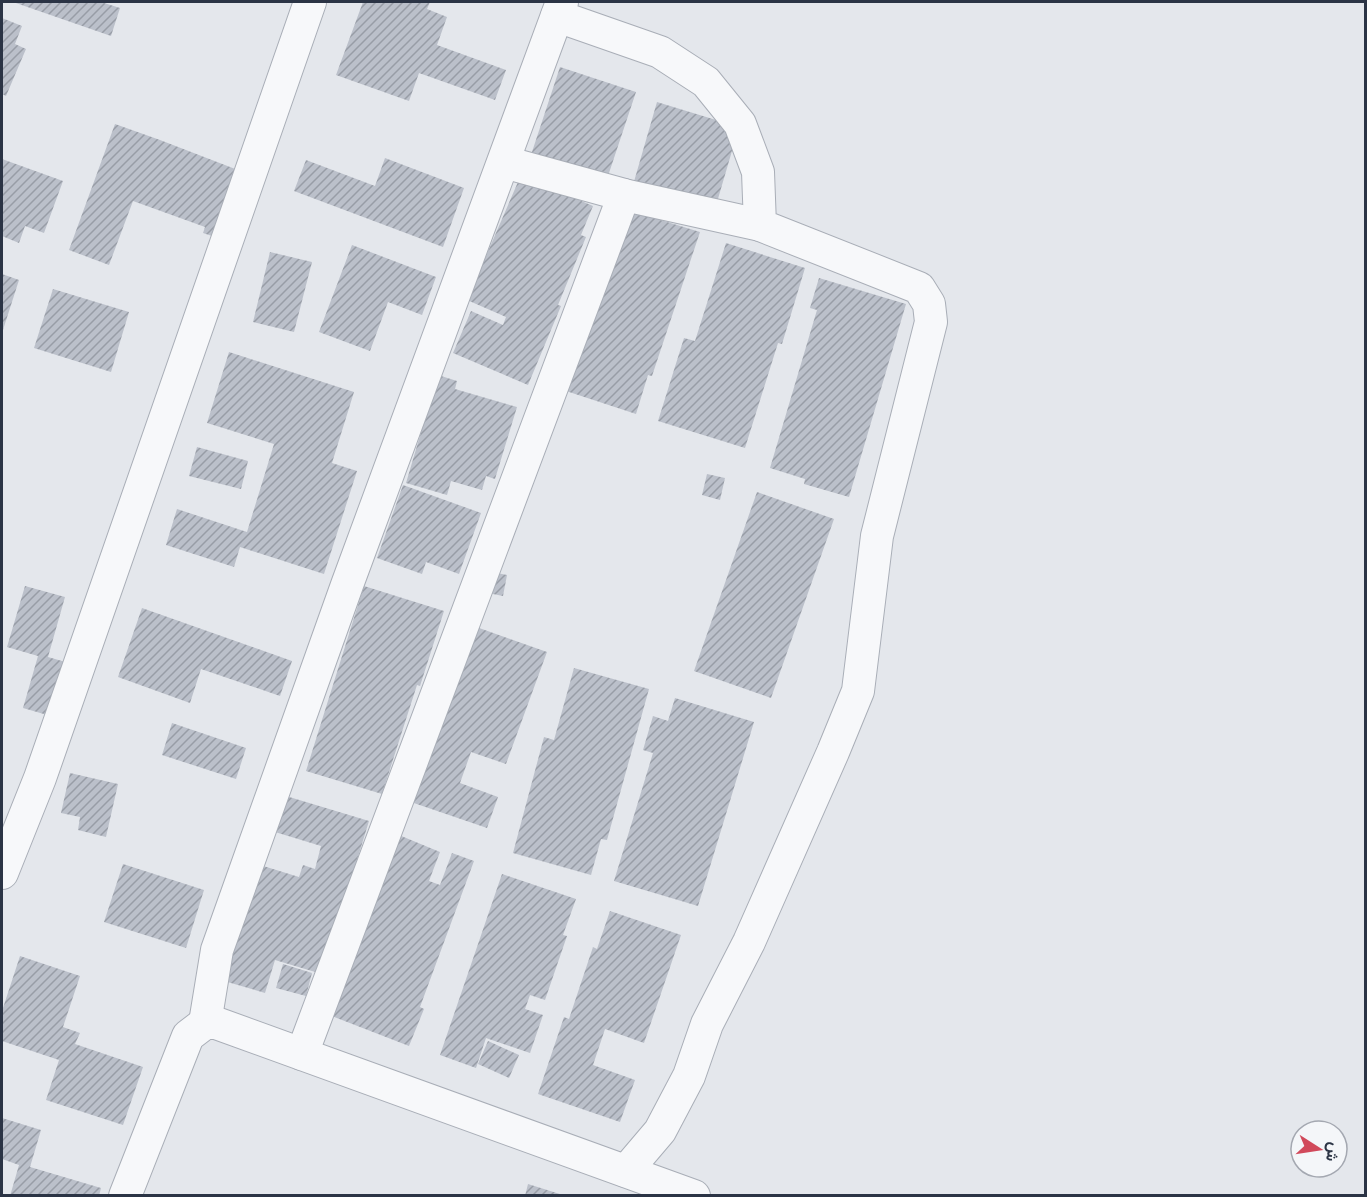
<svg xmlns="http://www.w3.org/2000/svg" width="1367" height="1197" viewBox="0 0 1367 1197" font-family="'Fira Sans Condensed',Vazirmatn,sans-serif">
<defs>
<pattern id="building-hatch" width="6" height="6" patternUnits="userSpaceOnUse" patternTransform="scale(1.5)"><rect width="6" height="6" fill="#bbc0ca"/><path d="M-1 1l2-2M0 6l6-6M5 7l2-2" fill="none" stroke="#989da6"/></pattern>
</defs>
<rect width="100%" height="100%" fill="#e4e7ec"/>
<g fill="url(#building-hatch)">
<path d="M13,2H101L120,8L111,36Z"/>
<path d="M363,2H430L427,9L447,17L437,45L506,70L495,100L419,73L409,101L336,75Z"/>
<path d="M2,18L22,26L15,44L26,49L6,96L2,94Z"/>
<path d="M560,67L636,92L607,179L529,161Z"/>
<path d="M657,102L739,127L715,209L633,185Z"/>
<path d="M115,124L160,140L264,180L221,239L203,233L205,227L133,201L109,265L69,250Z"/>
<path d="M385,158L464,188L443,247L294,191L306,160L375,186Z"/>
<path d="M2,159L63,181L44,233L25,226L19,243L2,236Z"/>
<path d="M521,175L593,206L581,235L586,237L558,305L561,306L528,385L453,353L471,311L503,325L506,317L467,300Z"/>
<path d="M618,207L700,232L652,376L648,375L636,414L560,389Z"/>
<path d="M726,243L805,268L782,344L778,343L745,448L658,421L684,338L695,341Z"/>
<path d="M352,245L436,277L422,315L388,302L370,351L319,332Z"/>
<path d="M270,252L312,262L294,332L253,322Z"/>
<path d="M2,274L19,280L2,333Z"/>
<path d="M819,278L906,304L849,497L804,484L805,479L770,468L817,310L810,308Z"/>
<path d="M53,289L129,312L111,372L34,348Z"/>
<path d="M229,352L354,392L332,463L357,471L324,574L240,547L234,567L166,545L177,509L247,532L274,444L207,423Z"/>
<path d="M438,375L457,381L455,389L517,407L495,479L486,476L482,490L451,481L447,495L406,483Z"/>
<path d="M197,447L248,461L241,489L189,476Z"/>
<path d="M707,474L725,478L720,500L702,495Z"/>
<path d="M403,485L481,513L459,574L426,562L422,574L377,558Z"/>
<path d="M757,492L834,519L771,698L694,671Z"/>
<path d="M487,571L507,575L503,596L483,592Z"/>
<path d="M25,586L65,597L48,657L83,667L68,721L23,708L38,656L7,647Z"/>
<path d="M364,586L444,611L420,686L417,685L382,794L306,771Z"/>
<path d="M142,608L292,661L280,696L201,669L190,703L118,677Z"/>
<path d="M468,624L547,652L506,764L471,752L460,783L498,797L487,828L405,800Z"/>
<path d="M574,668L649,689L607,840L601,839L591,875L513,853L544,737L554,740Z"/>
<path d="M675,698L754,722L698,906L614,881L653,753L643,750L653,716L668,721Z"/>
<path d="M172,723L246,748L236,779L162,755Z"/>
<path d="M70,773L118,784L106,837L78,830L80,817L61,813Z"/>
<path d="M286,796L369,821L322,974L275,960L265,993L224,981L260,865L299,877L303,865L315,869L321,846L275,832Z"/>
<path d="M394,833L440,852L429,881L440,885L452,853L474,861L420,1007L424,1009L409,1046L324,1013Z"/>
<path d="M123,864L204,890L186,948L104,922Z"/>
<path d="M502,874L576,899L563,935L567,936L545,1000L530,995L525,1009L543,1015L530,1053L486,1038L476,1068L440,1055Z"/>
<path d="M610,911L681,935L644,1043L605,1029L593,1065L635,1080L620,1122L538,1094L564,1017L569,1019L593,947L597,949Z"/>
<path d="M20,956L80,976L63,1027L80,1033L75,1044L143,1067L123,1125L46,1100L59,1060L2,1041V1011Z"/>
<path d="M283,964L312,973L306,996L276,988Z"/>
<path d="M488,1041L519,1055L509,1078L478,1064Z"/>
<path d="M2,1118L41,1130L30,1167L101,1188L99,1196H10L19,1165L2,1159Z"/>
<path d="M528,1184L563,1195V1196H525Z"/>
</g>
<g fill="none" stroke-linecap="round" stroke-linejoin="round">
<g stroke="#a9aeb7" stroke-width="34">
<g id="minor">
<path d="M557,16L660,52L706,82L740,124L758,172L760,225L919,288L929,304L931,322L877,536L858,691L833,752L749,942L707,1024L689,1076L660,1131L626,1171"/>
<path d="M504,162L624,195L760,225"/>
<path d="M2,873L40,778L310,2"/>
<path d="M205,1023L217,950L347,585L562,2"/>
<path d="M302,1054L624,195"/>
<path d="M125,1196L188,1036L205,1023H216L694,1196"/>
</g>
</g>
<use href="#minor" stroke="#f7f8fa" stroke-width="32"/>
</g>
<rect width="1367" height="1197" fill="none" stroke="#2b3445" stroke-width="6"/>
<g transform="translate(1319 1149) rotate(102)"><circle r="28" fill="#f4f6f9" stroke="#a4a8b1" stroke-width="1.5"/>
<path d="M0-4.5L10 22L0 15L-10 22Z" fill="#d1495b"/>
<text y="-9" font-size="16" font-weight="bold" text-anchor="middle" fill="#2b3445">ش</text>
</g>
</svg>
